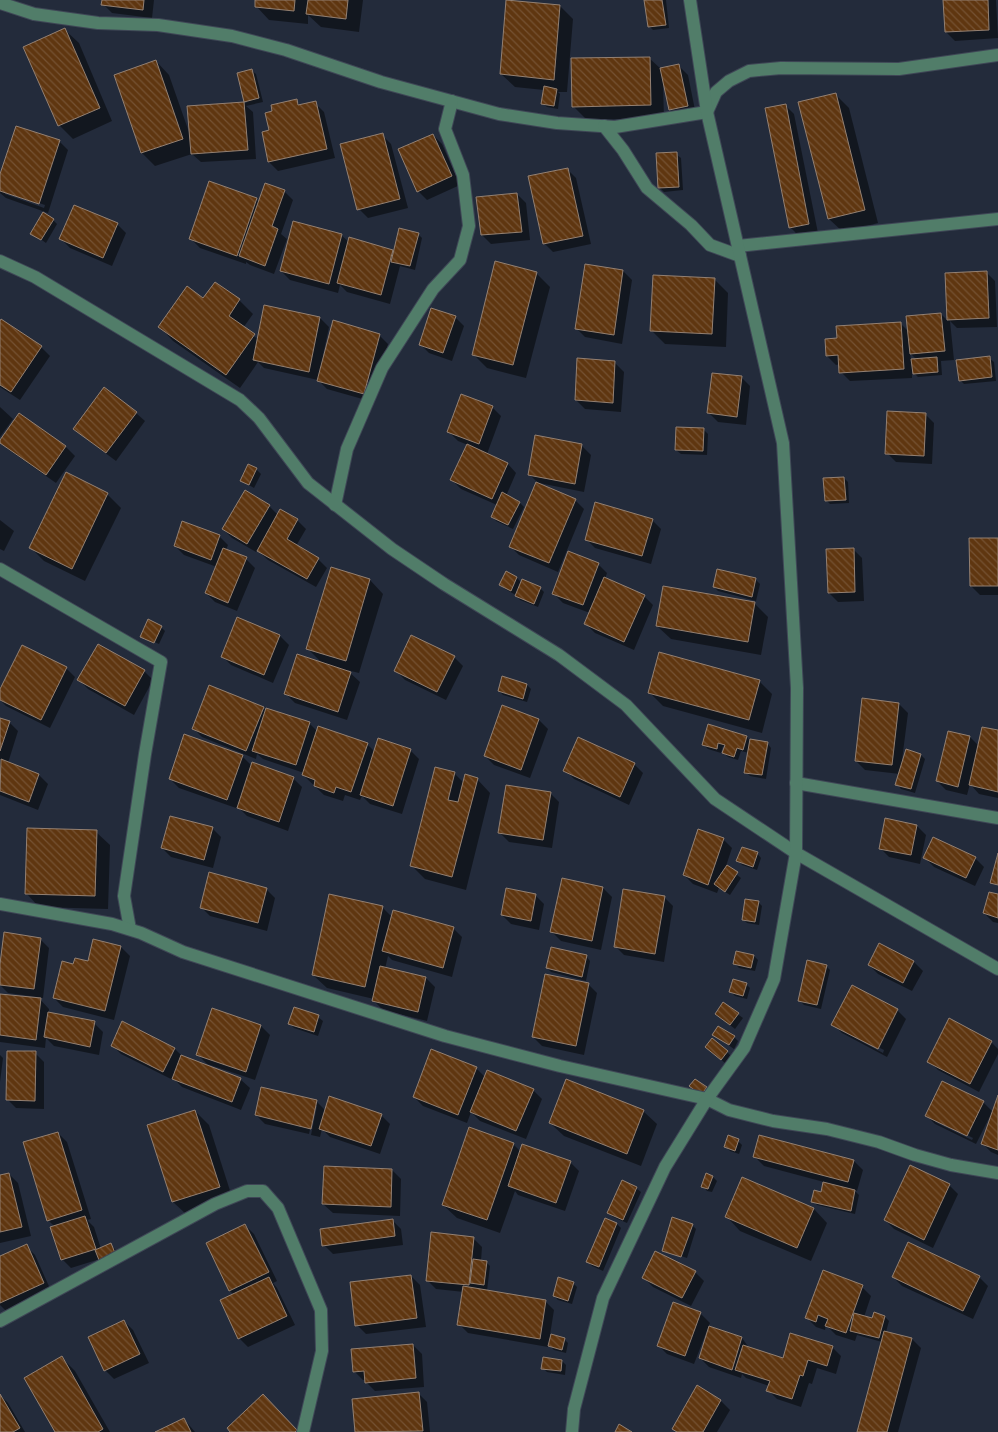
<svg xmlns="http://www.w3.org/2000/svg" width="998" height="1432" viewBox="0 0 998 1432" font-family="'Noto Sans',sans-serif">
<defs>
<pattern id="building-back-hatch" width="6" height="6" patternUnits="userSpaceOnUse" patternTransform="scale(1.25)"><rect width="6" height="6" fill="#5f3610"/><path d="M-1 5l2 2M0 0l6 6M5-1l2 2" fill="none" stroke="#755233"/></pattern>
</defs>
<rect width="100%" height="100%" fill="#232b3b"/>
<g fill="#0007" fill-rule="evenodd">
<path d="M103,0H154L152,18L112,13L103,4Z"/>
<path d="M256,0H363L359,32L321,27L308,15V24L269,20L256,6Z"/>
<path d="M645,0H666L669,28L653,30L649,26Z"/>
<path d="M944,0H996L998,38L955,41L946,32Z"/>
<path d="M560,6L573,19L567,92H558L560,94L558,109L547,107L542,103L544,90L515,87L501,74Z"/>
<path d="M65,30L79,43L112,121L73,139L59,125Z"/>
<path d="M649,58L661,69L679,66L688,75L696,115L679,118L670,109L664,84H663L664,118L587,120L573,106Z"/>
<path d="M156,61L169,75L190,135L189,107L247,103L245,101L251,70L256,74L263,102L246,106L253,112L256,159L201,162L192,154L155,166L142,153Z"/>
<path d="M835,94L849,108L878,223L843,232L829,219Z"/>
<path d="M296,101L301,106L315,103L324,112L335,158L278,171L269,162L263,133L271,131Z"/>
<path d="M785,105L794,114L818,233L799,236L790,227Z"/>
<path d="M382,135L391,144L408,208L368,218L359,209Z"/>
<path d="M433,135L442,144L460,185L427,200L418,191Z"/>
<path d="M59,141L68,150L48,213L6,198L0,193V178ZM5,192L45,205L44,208L5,194Z"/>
<path d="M676,154L681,158L683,190L664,192L659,187Z"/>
<path d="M567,169L576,178L591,244L553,252L544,243Z"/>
<path d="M284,191L293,200L281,234L287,239L274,274L250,265L246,262V264L200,248L191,239L256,199L259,202Z"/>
<path d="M517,194L526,203L530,240L491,244L482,235Z"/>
<path d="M53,220L57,224L46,243L32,233Z"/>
<path d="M117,224L126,233L112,266L70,248L61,239Z"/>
<path d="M418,234L422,238L415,270L400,266L390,304L347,292L340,285L338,293L290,280L281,271L341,235L349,242L393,251L395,253Z"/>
<path d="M623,271L632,280L622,344L585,337L576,328Z"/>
<path d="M986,272L995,281L997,327L957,328L950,321L954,360L941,361L942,375L918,377L912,371V378L850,381L841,372L840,364L836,365L827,356L838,339L900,323L909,332L941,314L948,321L946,274ZM910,353L917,360H911Z"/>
<path d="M536,273L550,287L526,378L487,368L473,354Z"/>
<path d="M714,279L728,293L726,347L665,344L652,331Z"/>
<path d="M215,283L239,300L253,314L243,328L259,340L320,318L329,327L323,355L379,335L388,344L373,402L327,389L318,380L264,368L258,362L240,388L173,341L160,327L204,300Z"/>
<path d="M455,317L464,326L452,361L429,353L420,344Z"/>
<path d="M0,323L41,347L50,356L20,400L0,387Z"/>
<path d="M989,358L994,362L996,381L964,384L960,380Z"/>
<path d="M615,363L624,372L621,412L585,409L576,400Z"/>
<path d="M741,377L750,386L746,425L718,422L709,413Z"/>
<path d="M0,407L13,419L0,437Z"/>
<path d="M492,407L501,416L487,454L508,464L516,473L506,496L520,503L524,507L513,529L496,521L492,516L497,505L461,489L452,480L468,445L458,441L449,432Z"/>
<path d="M136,413L145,421L116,461L84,437L75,429Z"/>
<path d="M19,414L66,447L75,456L56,483L9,450L0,441Z"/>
<path d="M925,414L934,423L932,464L896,462L887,453Z"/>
<path d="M704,430L708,434L707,455L681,454L676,450Z"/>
<path d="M536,436L582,446L591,455L584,492L539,483L575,500L584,509L558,572L519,555L510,546L537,482L529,474Z"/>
<path d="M256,469L261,474L254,488L242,481Z"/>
<path d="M844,478L848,482L849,503L830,504L826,500Z"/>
<path d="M246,492L269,506L278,515L297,520L306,529L296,546L318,559L327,568L316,587L268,560L257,550L256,552L232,538L223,529Z"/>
<path d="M107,494L121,508L85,581L44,561L31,548Z"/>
<path d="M0,520L14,531L4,551L0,549Z"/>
<path d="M652,520L661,529L651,564L595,548L586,539Z"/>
<path d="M219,536L228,545L226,550L246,559L255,568L237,611L215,602L206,593L217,567L184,555L175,546Z"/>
<path d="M998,539V595H980L971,586Z"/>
<path d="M853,549L862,558L864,601L838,602L829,593Z"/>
<path d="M598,564L607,573L605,579L644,596L653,605L634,650L595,633L586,624L590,613L563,603L554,594Z"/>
<path d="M506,573L517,578L522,583L540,588L544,592L538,607L520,600L516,595L505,589L501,585Z"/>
<path d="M755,579L760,584L756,601L718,591L714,587Z"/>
<path d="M370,580L383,594L359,673L347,670L360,682L347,720L295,703L286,694L323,664L307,648Z"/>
<path d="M754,603L768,617L761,655L671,639L657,626Z"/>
<path d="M237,619L280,636L289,645L273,683L231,665L222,656Z"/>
<path d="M161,627L165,631L159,644L145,638V640L142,637Z"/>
<path d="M22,646L66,668L75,677L50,728L6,706L0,700V686L2,688Z"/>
<path d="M454,657L463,666L446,700L405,680L396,671Z"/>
<path d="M144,671L153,680L134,715L88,689L79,680Z"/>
<path d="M759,681L772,694L762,733L663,706L649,692Z"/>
<path d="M527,685L531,689L527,702L503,695L499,691Z"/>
<path d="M899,704L908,713L902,760L904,761L906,751L921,755L925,759L915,793L901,789L897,784L900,774L865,770L856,761Z"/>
<path d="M263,708L267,711L309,723L317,731L367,744L375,752L410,750L419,759L402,814L370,804L362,796L360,800L345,795L343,801L324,795L303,775L304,773L263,759L257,754L256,759L202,737L193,728Z"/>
<path d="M0,719L9,722L18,731L8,763L39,775L48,784L38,810L0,795Z"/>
<path d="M539,720L548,729L530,778L494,765L485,756Z"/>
<path d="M998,732V798L979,794L970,784L967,795L946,790L937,781L970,737L979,746Z"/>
<path d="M747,737L750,741L767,743L771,748L766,779L750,776L746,772L749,753L741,751L738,760L728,757L724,753L725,747L723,746L721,753L708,749L703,744Z"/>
<path d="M239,753L252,766L293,778L302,787L288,831L247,816L237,806L236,808L179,788L170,779L238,754Z"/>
<path d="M634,764L643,773L629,805L574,779L565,770Z"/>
<path d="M454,773L464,783L477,779L490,793L466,890L425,879L411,865Z"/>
<path d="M550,793L559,802L552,848L509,842L500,833Z"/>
<path d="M917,826L926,835L920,864L889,857L880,848Z"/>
<path d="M212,828L221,837L213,868L171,857L162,848Z"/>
<path d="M96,832L110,845L108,909L39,907L26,893Z"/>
<path d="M723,839L732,848L726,866L741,878L730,895L719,888L717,893L693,884L684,875Z"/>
<path d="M757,853L761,858L757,870L742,865L738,860Z"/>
<path d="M925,858H975L984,867L975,886L934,867Z"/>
<path d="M563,880L603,888L612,897L601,950L561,941L552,932Z"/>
<path d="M266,889L275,898L267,931L210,916L201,907Z"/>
<path d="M535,895L544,904L539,930L511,924L502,915Z"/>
<path d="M998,895V923L993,922L984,913Z"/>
<path d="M664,897L673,906L664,962L624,955L615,946Z"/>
<path d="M758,902L762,906L759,925L747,923L743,919Z"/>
<path d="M382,907L392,917L453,928L462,937L452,977L392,960L388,956L385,969L426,978L435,987L427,1021L383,1010L374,1001V999L327,988L313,975Z"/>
<path d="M40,939L49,948L43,998L38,997L49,1009V1013L94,1023L103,1032L99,1055L54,1046L46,1038L45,1048L0,1042V995L36,999L37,997L8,993L0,985V973Z"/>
<path d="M880,945L914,962L923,971L912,991L878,974L869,965Z"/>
<path d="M121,947L130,956L114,1020L63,1007L54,998L74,966L88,963Z"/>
<path d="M586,956L590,961L586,981L551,972L547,968Z"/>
<path d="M754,956L758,960L755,971L739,968L735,964Z"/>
<path d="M826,966L830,970L821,1009L804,1005L800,1001Z"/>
<path d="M588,984L597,993L584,1055L542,1046L533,1037Z"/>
<path d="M746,984L750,988L747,999L735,996L731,992Z"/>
<path d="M724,1004L743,1018L735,1029L716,1014Z"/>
<path d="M897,1010L906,1019L887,1057L842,1033L833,1024ZM842,1029L884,1050L883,1053L842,1031Z"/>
<path d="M318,1017L323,1021L318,1036L294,1028L290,1024Z"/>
<path d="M123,1023L175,1049L183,1057L240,1079L250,1088L241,1110L182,1087L174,1079L173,1080L121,1054L112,1045Z"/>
<path d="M261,1026L270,1035L255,1080L207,1064L198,1055Z"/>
<path d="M714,1035L734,1037L738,1041L734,1049Z"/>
<path d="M991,1042L998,1049V1054L979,1092L938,1070L929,1061Z"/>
<path d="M711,1051L727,1052L731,1056L725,1063Z"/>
<path d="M35,1053L44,1062V1109L16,1108L7,1099Z"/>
<path d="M0,1055L3,1058L0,1082Z"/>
<path d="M476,1068L485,1077L533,1090L542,1099L526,1139L480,1121L471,1112L467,1123L423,1106L414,1097Z"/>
<path d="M942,1082L983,1102L993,1112L998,1099V1155L991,1152L982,1143L992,1117L990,1116L976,1144L935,1124L926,1115ZM935,1119L973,1138L972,1140L935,1122Z"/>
<path d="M262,1088L317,1102L326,1111L381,1115L390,1124L380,1154L330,1137L322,1129L320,1137L311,1135L317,1106H315L309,1134L265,1124L256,1115Z"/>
<path d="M195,1111L209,1125L233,1200L187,1215L173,1202L149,1126Z"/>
<path d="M643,1111L657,1124L641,1166L564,1136L550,1123Z"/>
<path d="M58,1133L67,1142L91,1219L87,1220L94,1227L101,1249L110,1245L115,1249L118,1257L100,1259L71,1268L62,1259L55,1227L48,1220Z"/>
<path d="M760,1136L854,1161L863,1170L857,1191L854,1190L859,1195L855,1214L817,1205L813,1201L821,1194L824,1182L764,1166L755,1157Z"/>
<path d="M738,1141L742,1145L739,1154L730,1151L725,1146Z"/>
<path d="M513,1144L521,1152L570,1162L579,1171L565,1211L518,1195L515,1191L500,1233L457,1218L443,1205Z"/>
<path d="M392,1170L401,1179L400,1216L333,1213L323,1204Z"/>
<path d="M9,1174L18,1183L31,1236L0,1243V1176Z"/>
<path d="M713,1177L717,1181L712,1192L707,1191L703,1186Z"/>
<path d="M743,1179L814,1209L827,1223L811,1261L740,1231L727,1217Z"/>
<path d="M949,1185L958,1194L933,1248L894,1229L885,1220Z"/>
<path d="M636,1188L641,1192L627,1223L613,1217L609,1212Z"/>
<path d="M605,1219L617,1224L621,1228L603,1271L592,1266L588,1262Z"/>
<path d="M392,1220L401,1229L403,1245L333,1254L324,1245Z"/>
<path d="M245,1225L254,1234L277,1281L273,1283L277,1288L295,1325L248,1347L239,1338L234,1295L230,1291L208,1243Z"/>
<path d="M692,1225L696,1229L687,1258L666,1251V1253L663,1250Z"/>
<path d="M473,1238L482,1247L481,1261L486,1262L490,1266L487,1291L545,1301L554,1310L550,1335L564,1339L568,1343L566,1353L554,1350L549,1345L548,1347L468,1333L459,1324L464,1292L436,1289L427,1280Z"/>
<path d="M26,1246L35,1255L52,1293L7,1312L0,1305V1257Z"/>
<path d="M695,1272L704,1281L691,1306L653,1287L644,1278Z"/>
<path d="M411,1276L420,1285L426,1327L366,1334L357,1325Z"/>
<path d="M893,1277H979L988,1286L973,1319L902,1286Z"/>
<path d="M573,1283L577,1287L572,1304L558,1300L554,1296Z"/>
<path d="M862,1287L871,1296L864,1317L873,1320L885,1317L889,1321L886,1332L912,1339L921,1348L898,1432H858L882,1342L857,1335L855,1341L836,1335L826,1325L825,1330L816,1327L807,1318Z"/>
<path d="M674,1303L701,1314L710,1323L708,1327L742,1338L750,1349L784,1359L832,1347L841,1356L836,1374L817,1368L812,1384L809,1383L801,1407L777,1399L768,1390L769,1386L746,1378L742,1374L741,1378L709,1367L700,1358L710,1329L708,1328L694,1364L667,1354L658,1345Z"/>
<path d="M124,1321L133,1330L149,1363L114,1379L105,1370L89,1338Z"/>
<path d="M413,1345L422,1354L424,1387L375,1391L366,1382V1380H363L354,1371Z"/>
<path d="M62,1358L75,1371L110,1432H57Z"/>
<path d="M562,1361L566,1365L565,1375L547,1372L543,1368Z"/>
<path d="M418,1393L427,1402L430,1432H357L353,1400Z"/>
<path d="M0,1395L8,1403L25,1432H0Z"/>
<path d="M721,1401L730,1410L717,1432H677L674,1429Z"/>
<path d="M184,1419L195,1432H158Z"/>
</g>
<g fill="url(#building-back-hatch)" stroke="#938072">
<path d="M102,0H144L143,10L101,5Z"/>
<path d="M255,0H295L294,11L255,7Z"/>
<path d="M308,0H348L346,19L306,14Z"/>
<path d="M506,0L560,5L554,80L500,74Z"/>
<path d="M644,0H662L666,25L648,27Z"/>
<path d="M943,0H988L989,30L945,32Z"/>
<path d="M65,28L100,108L58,126L23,47Z"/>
<path d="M650,57L651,105L572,107L571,58Z"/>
<path d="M156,60L183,139L141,153L114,75Z"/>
<path d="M679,64L688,106L669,110L660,68Z"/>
<path d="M252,69L259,98L244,102L237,73Z"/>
<path d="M544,86L557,89L554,106L541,104Z"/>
<path d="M836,93L865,210L828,219L798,102Z"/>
<path d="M297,99L298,105L316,101L327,149L268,162L262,132L269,130L265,113L272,111L271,105Z"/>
<path d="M244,102L248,150L191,154L187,106Z"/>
<path d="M786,104L809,224L789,228L765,108Z"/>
<path d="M16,126L60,140L39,204L0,191V174Z"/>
<path d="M383,133L400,199L357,210L340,144Z"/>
<path d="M433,134L452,176L417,192L398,149Z"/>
<path d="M677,152L679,187L658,188L656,153Z"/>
<path d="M568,168L583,236L543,244L528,176Z"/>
<path d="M209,181L257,198L237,256L189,239Z"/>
<path d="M265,183L285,190L272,226L278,229L265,266L239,256Z"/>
<path d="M517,193L522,232L481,235L476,197Z"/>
<path d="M74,205L118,223L103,258L59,239Z"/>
<path d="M43,212L54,219L41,240L30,234Z"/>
<path d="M293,221L342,234L329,284L280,271Z"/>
<path d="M399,228L419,233L410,266L391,262Z"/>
<path d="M349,237L393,250L381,295L337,283Z"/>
<path d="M495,261L537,272L513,365L472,355Z"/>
<path d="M585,264L623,270L614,335L575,329Z"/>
<path d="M987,271L989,318L947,320L945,273Z"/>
<path d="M653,275L715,278L712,334L650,331Z"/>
<path d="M215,282L240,299L229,316L255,334L226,375L158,327L187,286L203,298Z"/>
<path d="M264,305L320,317L309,372L253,360Z"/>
<path d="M431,308L456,316L443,353L419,345Z"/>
<path d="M941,313L945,351L910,354L906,316Z"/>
<path d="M1,319L42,346L11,392L0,385V321Z"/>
<path d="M333,320L380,334L364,394L317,381Z"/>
<path d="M901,322L904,369L839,373L838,355L826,356L825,339L837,338L836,326Z"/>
<path d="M990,356L992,377L959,381L956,360Z"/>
<path d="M937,357L938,372L913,374L911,359Z"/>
<path d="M577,358L615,361L613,403L575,400Z"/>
<path d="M712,373L742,376L737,417L707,413Z"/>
<path d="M104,387L137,412L106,453L73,429Z"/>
<path d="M461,394L493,406L479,444L447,432Z"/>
<path d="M887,411L926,413L924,456L885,454Z"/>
<path d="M19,413L66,446L46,475L0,443V440Z"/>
<path d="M676,427L704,428L703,451L675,450Z"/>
<path d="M535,435L582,444L575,484L528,475Z"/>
<path d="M467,444L508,463L492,499L450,480Z"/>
<path d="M248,464L257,468L249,485L240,481Z"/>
<path d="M66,472L108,493L72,569L29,548Z"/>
<path d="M844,477L846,500L825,501L823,478Z"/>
<path d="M536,482L576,499L549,563L509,547Z"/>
<path d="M245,490L270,505L247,544L222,529Z"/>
<path d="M502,492L520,502L508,525L491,517Z"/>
<path d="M595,502L653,519L642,556L585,540Z"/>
<path d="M280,509L298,519L287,539L319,558L307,579L257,551Z"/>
<path d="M182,521L220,535L211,560L174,546Z"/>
<path d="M969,538H998V586H970Z"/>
<path d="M223,548L247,557L228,603L205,593Z"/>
<path d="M854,548L855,592L828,593L826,549Z"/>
<path d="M568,551L599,563L583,605L552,594Z"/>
<path d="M331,567L370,579L346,661L306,649Z"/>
<path d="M717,569L756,578L752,597L713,587Z"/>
<path d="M506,571L517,577L511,591L499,585Z"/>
<path d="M604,577L645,595L624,642L584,624Z"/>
<path d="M522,579L541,587L534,604L515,596Z"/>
<path d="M663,586L755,602L748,642L656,626Z"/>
<path d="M237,617L280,635L264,675L221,657Z"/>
<path d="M148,619L162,626L154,643L140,637Z"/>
<path d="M411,635L455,656L437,692L394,671Z"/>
<path d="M98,644L145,670L125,706L77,680Z"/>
<path d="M22,645L67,667L41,720L0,700V689Z"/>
<path d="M659,652L760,680L749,720L648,693Z"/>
<path d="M297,654L351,672L338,712L284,694Z"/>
<path d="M502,676L527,684L523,699L498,691Z"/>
<path d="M209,685L264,707L246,751L192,729Z"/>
<path d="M862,698L899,703L892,765L855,761Z"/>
<path d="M502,705L539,719L521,770L484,756Z"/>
<path d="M266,708L310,722L296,765L252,751Z"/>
<path d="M0,718L10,721L0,751Z"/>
<path d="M708,724L747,736L743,750L737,748L734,757L722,753L725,745L718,743L717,749L702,745Z"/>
<path d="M318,726L368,743L351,792L336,787L334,793L314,786L315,780L302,775Z"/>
<path d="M982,727L998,730V792L969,785Z"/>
<path d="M948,731L970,736L958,787L936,781Z"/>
<path d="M184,734L243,755L227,800L169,779Z"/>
<path d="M578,737L635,763L620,797L563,771Z"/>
<path d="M378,738L411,749L393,806L360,795Z"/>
<path d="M750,739L768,742L762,775L744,773Z"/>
<path d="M906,749L921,754L911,789L895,785Z"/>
<path d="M1,759L39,774L29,802L0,791Z"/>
<path d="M252,762L294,777L279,822L237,808Z"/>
<path d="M435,767L455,772L448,800L458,802L465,774L478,778L452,877L410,866Z"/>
<path d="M506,785L551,792L543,840L498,833Z"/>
<path d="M170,816L213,827L204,860L161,848Z"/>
<path d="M885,818L917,825L911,855L879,849Z"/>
<path d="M27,828L97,830L95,896L25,894Z"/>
<path d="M698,829L724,838L708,885L683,875Z"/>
<path d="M933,837L976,857L966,878L923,858Z"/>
<path d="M742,847L758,852L753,867L736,861Z"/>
<path d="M998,853V885L990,883Z"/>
<path d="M727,865L738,872L725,892L714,884Z"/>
<path d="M209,872L267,888L258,923L200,908Z"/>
<path d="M562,878L603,887L592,941L550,932Z"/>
<path d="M506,888L536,894L531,921L501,915Z"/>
<path d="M623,889L665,896L655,954L614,947Z"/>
<path d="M989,892L998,894V918L983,913Z"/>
<path d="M329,894L383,906L365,987L312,975Z"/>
<path d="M745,899L759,901L755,922L742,920Z"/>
<path d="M393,910L454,927L443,968L382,951Z"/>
<path d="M4,932L41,938L34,989L0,985V964Z"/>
<path d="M93,939L121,946L105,1011L53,998L62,961L73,964L75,958L88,961Z"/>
<path d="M879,943L914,961L903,983L868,965Z"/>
<path d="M551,947L587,955L582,977L546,968Z"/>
<path d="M736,951L754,955L751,968L733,964Z"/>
<path d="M807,960L827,965L817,1005L798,1001Z"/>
<path d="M380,966L426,977L418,1012L372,1001Z"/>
<path d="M545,974L589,983L576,1046L532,1037Z"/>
<path d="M733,979L747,983L743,996L729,992Z"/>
<path d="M852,985L898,1009L878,1049L831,1025Z"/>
<path d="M0,994L41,998L36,1040L0,1035Z"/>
<path d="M723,1002L739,1013L730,1025L715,1014Z"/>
<path d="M294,1007L319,1015L314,1032L288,1024Z"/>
<path d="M212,1008L261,1025L246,1072L196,1055Z"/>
<path d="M48,1012L95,1021L90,1047L44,1037Z"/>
<path d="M949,1018L992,1041L970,1084L927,1062Z"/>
<path d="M122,1021L175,1048L163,1072L111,1046Z"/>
<path d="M718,1026L735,1036L729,1045L712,1035Z"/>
<path d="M712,1038L728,1051L721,1060L705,1047Z"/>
<path d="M431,1049L477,1067L458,1115L413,1097Z"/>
<path d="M7,1051H36L35,1101L6,1100Z"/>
<path d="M181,1055L241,1078L232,1102L172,1079Z"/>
<path d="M487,1070L534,1089L516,1131L470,1112Z"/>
<path d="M566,1079L644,1110L627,1154L549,1123Z"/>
<path d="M695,1079L707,1087L701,1095L689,1086Z"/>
<path d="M942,1081L984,1101L967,1136L925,1116Z"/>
<path d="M261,1087L317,1100L311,1129L255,1115Z"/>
<path d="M998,1095V1150L981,1144Z"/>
<path d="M329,1096L382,1114L371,1146L319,1129Z"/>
<path d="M195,1110L220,1187L172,1202L147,1125Z"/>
<path d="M469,1127L514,1143L487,1220L442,1205Z"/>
<path d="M58,1132L82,1210L47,1221L23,1142Z"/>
<path d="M728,1135L739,1139L735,1151L724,1147Z"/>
<path d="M759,1135L854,1160L848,1182L753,1157Z"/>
<path d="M522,1144L571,1161L556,1203L508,1186Z"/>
<path d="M910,1165L950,1184L924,1240L884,1220Z"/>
<path d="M324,1166L392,1169L391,1207L322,1204Z"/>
<path d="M9,1173L22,1227L0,1232V1175Z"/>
<path d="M706,1173L713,1176L708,1189L701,1187Z"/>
<path d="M742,1177L814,1208L797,1248L725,1217Z"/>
<path d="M622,1180L637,1187L623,1220L607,1213Z"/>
<path d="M823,1182L855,1190L851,1211L811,1202L814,1190L821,1192Z"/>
<path d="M85,1216L96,1249L61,1260L50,1227Z"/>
<path d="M672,1217L693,1224L681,1257L662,1251Z"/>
<path d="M605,1218L617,1223L599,1267L586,1262Z"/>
<path d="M393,1219L395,1236L322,1246L320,1229Z"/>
<path d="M245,1224L269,1272L229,1291L206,1243Z"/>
<path d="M431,1232L474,1237L469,1285L426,1281Z"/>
<path d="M908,1242L980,1276L963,1311L892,1277Z"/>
<path d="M111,1243L115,1253L99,1260L95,1250Z"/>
<path d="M27,1244L44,1283L0,1303V1256Z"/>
<path d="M655,1251L696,1271L682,1298L642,1278Z"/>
<path d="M473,1259L487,1261L484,1285L470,1283Z"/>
<path d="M823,1270L863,1285L846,1333L825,1326L828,1319L818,1315L816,1322L805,1318Z"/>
<path d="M411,1275L417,1318L355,1326L350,1282Z"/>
<path d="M269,1277L287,1316L238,1339L220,1300Z"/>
<path d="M558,1277L574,1282L568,1301L553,1296Z"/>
<path d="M463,1286L546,1300L540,1339L457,1325Z"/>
<path d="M673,1302L701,1312L685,1356L657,1346Z"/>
<path d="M874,1312L885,1316L879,1338L850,1331L854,1313L872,1318Z"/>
<path d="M124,1320L140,1354L104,1371L88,1337Z"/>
<path d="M709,1326L742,1337L732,1370L699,1358Z"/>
<path d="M884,1331L912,1338L887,1432H857Z"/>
<path d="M790,1333L833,1346L827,1366L808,1360L803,1376L800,1375L792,1399L766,1391L770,1381L735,1370L743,1345L783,1358Z"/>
<path d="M551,1334L565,1338L562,1350L548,1346Z"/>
<path d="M413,1344L416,1378L365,1383L364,1371L353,1372L351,1349Z"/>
<path d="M62,1356L103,1429L98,1432H55L24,1378Z"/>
<path d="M543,1357L562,1360L561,1371L541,1369Z"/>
<path d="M697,1385L721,1400L703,1432H677L672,1429Z"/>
<path d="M419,1392L423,1431L355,1432L352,1399Z"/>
<path d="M0,1394L20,1428L13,1432H0Z"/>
<path d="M263,1394L297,1430L295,1432H230L227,1428Z"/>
<path d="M184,1418L191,1432H155Z"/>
<path d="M619,1424L632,1432H615Z"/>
</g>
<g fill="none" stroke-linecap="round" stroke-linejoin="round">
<g stroke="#3f4756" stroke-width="14">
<g id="minor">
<path d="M0,3L34,14L98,23L158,25L232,36L286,50L381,82L499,114L557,123L615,127L707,112L716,92L729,81L749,71L781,68L899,69L998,55"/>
<path d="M604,126L623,150L647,188L691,225L710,245L740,256"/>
<path d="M738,246L998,219"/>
<path d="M0,261L35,277L240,400L259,418L308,483L392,549L444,584L559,655L626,705L715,799L796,853L998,969"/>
<path d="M335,505L347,449L382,368L433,289L460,260L469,226L463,175L445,129L452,101"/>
<path d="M0,569L161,662L145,754L124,896L130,929"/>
<path d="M796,783L998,818"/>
<path d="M0,904L112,924L141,933L183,952L445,1036L560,1066L707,1099L729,1110L773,1121L827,1129L879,1142L915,1155L951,1165L998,1173"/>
<path d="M0,1321L215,1204L247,1191H263L278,1208L321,1310L322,1351L303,1432"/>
<path d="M572,1432L574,1409L603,1298L665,1167L707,1099L744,1048L774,979L796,853L797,688L783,443L707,112L690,0"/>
</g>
</g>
<use href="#minor" stroke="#517d69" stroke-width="12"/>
</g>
</svg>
